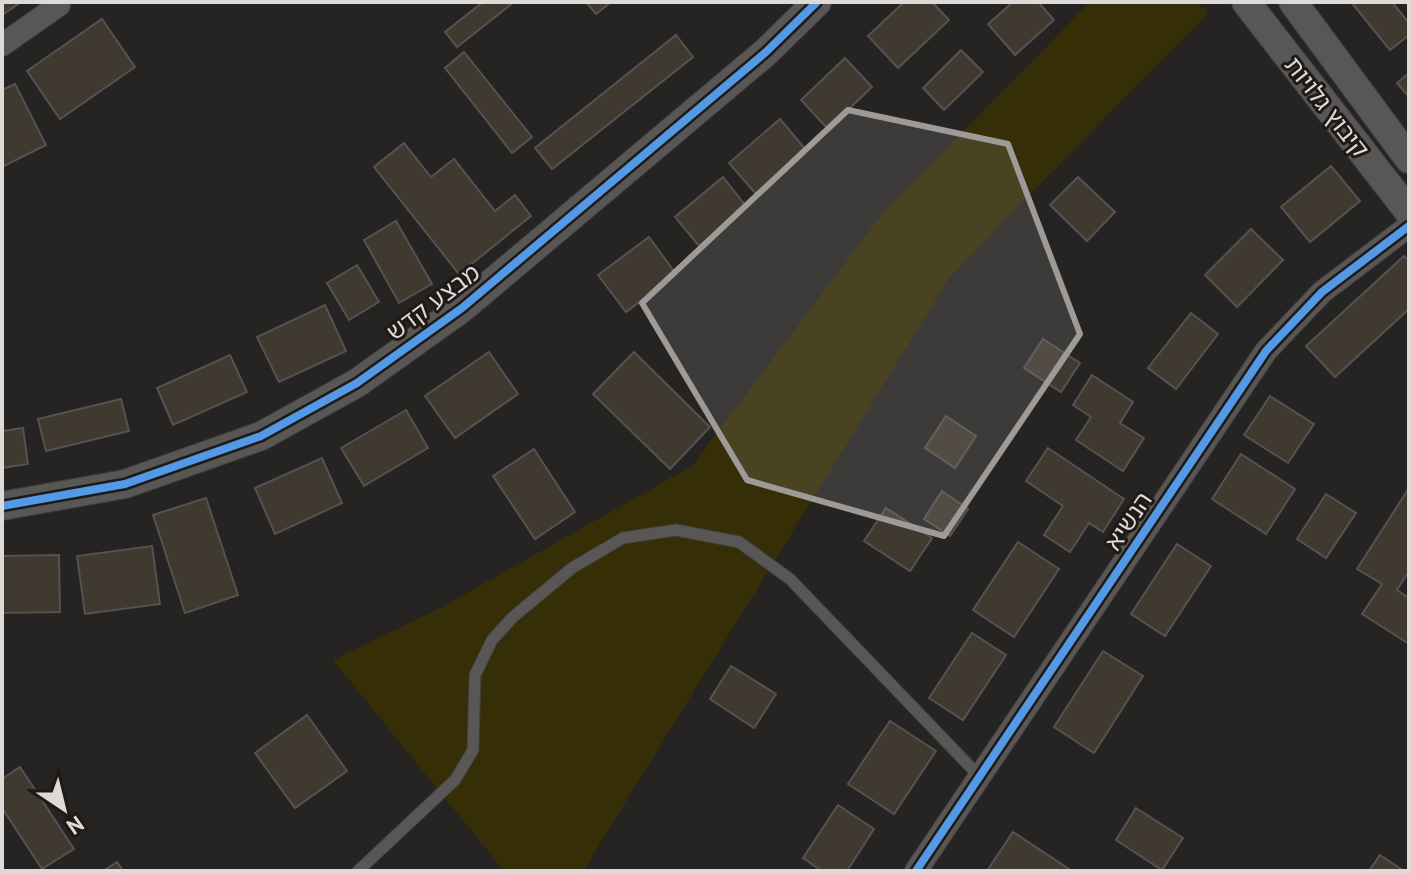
<svg xmlns="http://www.w3.org/2000/svg" width="1411" height="873" viewBox="0 0 1411 873" font-family="'PT Sans','Noto Sans Hebrew',sans-serif">
<rect width="100%" height="100%" fill="#262422"/>
<path fill="#362e06" d="M1090,2H1197L1208,13L951,275L583,871H504L333,660L442,607L692,466L883,213Z"/>
<g fill="#403930" stroke="#545351" stroke-width="2">
<path d="M2,2H21L2,15Z"/>
<path d="M483,2H514L457,47L445,32Z"/>
<path d="M586,2H611L596,14Z"/>
<path d="M904,2H932L949,20L898,68L868,36Z"/>
<path d="M1013,2H1038L1054,20L1015,55L988,24Z"/>
<path d="M1351,2H1392L1409,23V35L1390,50Z"/>
<path d="M102,19L135,67L60,119L27,71Z"/>
<path d="M676,35L693,57L552,169L535,148Z"/>
<path d="M961,50L983,72L944,110L923,88Z"/>
<path d="M464,52L532,137L512,153L445,68Z"/>
<path d="M845,58L872,87L828,129L801,100Z"/>
<path d="M1409,73V97L1397,83Z"/>
<path d="M15,84L46,145L2,167V90Z"/>
<path d="M780,119L806,150L756,194L729,163Z"/>
<path d="M404,143L431,177L454,159L495,211L515,195L531,216L459,274L374,167Z"/>
<path d="M1331,166L1360,201L1310,242L1281,207Z"/>
<path d="M723,177L746,206L699,246L675,217Z"/>
<path d="M1078,177L1115,212L1087,241L1050,205Z"/>
<path d="M396,221L432,284L399,303L364,240Z"/>
<path d="M1251,229L1283,260L1237,307L1205,275Z"/>
<path d="M649,237L676,274L626,312L598,275Z"/>
<path d="M1404,256L1409,261V309L1335,377L1306,346Z"/>
<path d="M357,265L379,302L349,320L327,283Z"/>
<path d="M325,305L346,351L279,382L257,337Z"/>
<path d="M1191,313L1218,334L1176,389L1148,368Z"/>
<path d="M1043,339L1080,363L1061,392L1024,368Z"/>
<path d="M489,352L518,394L455,438L425,396Z"/>
<path d="M634,352L710,427L670,469L593,394Z"/>
<path d="M230,355L247,392L173,425L157,388Z"/>
<path d="M1092,375L1133,402L1120,423L1144,438L1123,471L1076,440L1091,417L1073,405Z"/>
<path d="M1270,396L1314,424L1288,463L1244,435Z"/>
<path d="M121,399L129,431L46,451L38,419Z"/>
<path d="M406,410L428,448L364,486L341,448Z"/>
<path d="M946,416L976,436L955,468L925,448Z"/>
<path d="M23,428L28,464L2,468V431Z"/>
<path d="M1048,448L1124,499L1103,532L1089,523L1070,552L1044,535L1063,506L1026,481Z"/>
<path d="M534,449L575,512L535,539L493,476Z"/>
<path d="M1241,454L1295,489L1266,534L1212,499Z"/>
<path d="M322,458L342,503L275,534L255,488Z"/>
<path d="M1409,488V571L1397,590L1409,598V644L1362,614L1382,584L1357,569Z"/>
<path d="M942,491L968,509L950,536L924,519Z"/>
<path d="M1326,494L1356,513L1326,558L1297,539Z"/>
<path d="M206,498L238,595L185,613L153,515Z"/>
<path d="M886,508L932,538L910,571L864,541Z"/>
<path d="M1018,542L1059,569L1014,637L973,610Z"/>
<path d="M1177,544L1211,566L1165,636L1131,614Z"/>
<path d="M152,546L160,604L85,614L77,556Z"/>
<path d="M59,555L60,612L2,613V556Z"/>
<path d="M972,633L1006,655L963,720L929,698Z"/>
<path d="M1103,651L1143,676L1094,753L1054,727Z"/>
<path d="M731,666L776,694L754,728L710,699Z"/>
<path d="M307,715L347,771L295,808L255,753Z"/>
<path d="M890,721L936,751L894,814L848,784Z"/>
<path d="M20,767L74,849L42,869L2,808V779Z"/>
<path d="M838,805L874,829L847,871H822L803,858Z"/>
<path d="M1136,808L1183,838L1162,870L1116,840Z"/>
<path d="M1013,832L1072,871H987Z"/>
<path d="M1380,855L1404,871H1369Z"/>
<path d="M117,862L123,871H103Z"/>
</g>
<g fill="none" stroke-linecap="round" stroke-linejoin="round">
<g stroke="#403e3d" stroke-width="13">
<path id="service" d="M358,871L455,780L473,750L475,675L492,640L513,617L572,568L623,538L676,530L739,542L790,579L980,777"/>
</g>
<g stroke="#403e3d" stroke-width="24">
<g id="minor">
<path d="M2,45L59,5"/>
<path d="M916,871L1266,351L1322,292L1409,226"/>
</g>
</g>
<g stroke="#403e3d" stroke-width="30">
<g id="tertiary">
<path d="M1246,2L1409,212"/>
<path d="M1293,2L1409,159"/>
<path d="M2,506L125,484L261,436L357,383L462,308L766,52L817,2"/>
</g>
</g>
<use href="#service" stroke="#595756" stroke-width="11"/>
<use href="#minor" stroke="#595756" stroke-width="22"/>
<use href="#tertiary" stroke="#595756" stroke-width="28"/>
<g stroke="#1e1a18" stroke-width="13">
<g id="cycleway">
<path d="M2,506L125,484L261,436L357,383L462,308L766,52L817,2"/>
<path d="M916,871L1266,351L1322,292L1409,226"/>
</g>
</g>
<use href="#cycleway" stroke="#5399e6" stroke-width="8"/>
</g>
<path fill="#9d9a98" fill-opacity="0.2" stroke="#9d9a98" stroke-width="6" stroke-linejoin="round" d="M848,110L1008,144L1080,334L944,536L747,480L642,303Z"/>
<g text-anchor="middle" dominant-baseline="central" stroke-width="6" stroke-linejoin="round" paint-order="stroke">
<g font-size="24" fill="#dddad8" stroke="#1e1a18">
<text transform="translate(1327 107) rotate(52)">קיבוץ גלויות</text>
<text transform="translate(433 302) rotate(-37)">מבצע קדש</text>
<text transform="translate(1128 521) rotate(-56)">הנשיא</text>
</g>
</g>
<rect width="1411" height="873" fill="none" stroke="#dddad8" stroke-width="8"/>
<g transform="translate(64 809) rotate(145)" stroke="#1e1a18" stroke-width="6" paint-order="stroke">
<path d="M0-6L14 30L0 20L-14 30Z" fill="#dddad8"/>
<text y="-12" font-size="22" font-weight="bold" text-anchor="middle" fill="#dddad8">N</text>
</g>
</svg>
